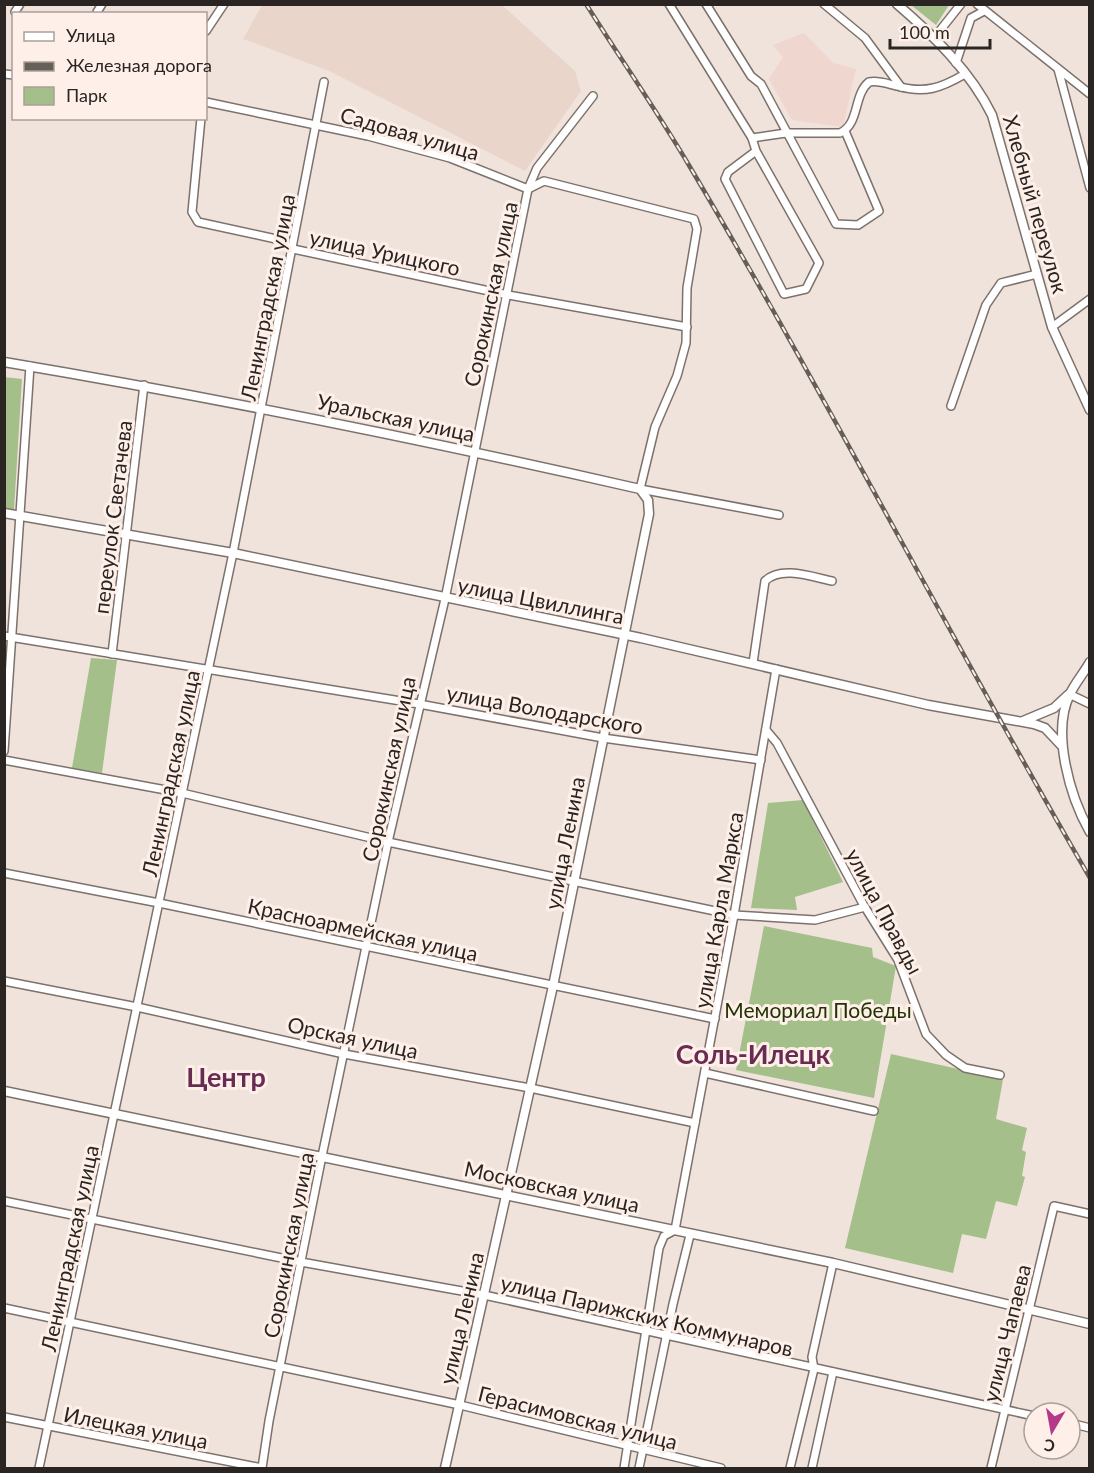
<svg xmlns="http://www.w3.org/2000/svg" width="1094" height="1473" viewBox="0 0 1094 1473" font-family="Lato,sans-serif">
<rect width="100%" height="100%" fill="#f0e3dc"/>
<path fill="#ead5cb" d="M262,5H502L575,71L581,91L525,171L329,71L243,39Z"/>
<path fill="#efd6cf" d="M804,33L833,63L856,69L843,127L792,120L769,79L783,57L773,45Z"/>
<g fill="#a4bf8a">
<path d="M911,5H949L936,25Z"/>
<path d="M4,377L22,379L14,510L5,508Z"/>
<path d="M91,658L117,660L102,773L72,768Z"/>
<path d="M803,800L843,882L795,897L797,910L751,908L768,803Z"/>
<path d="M764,926L872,948L873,957L896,966L874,1098L736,1070Z"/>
<path d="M891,1054L1003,1079L996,1119L1027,1128L1022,1150L1026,1152L1022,1176L1025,1177L1017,1206L996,1201L986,1239L962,1234L953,1273L845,1248Z"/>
</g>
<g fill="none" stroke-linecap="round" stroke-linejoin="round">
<g stroke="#7d716b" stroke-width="10">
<g id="minor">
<path d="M669,4L752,138L756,151L819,263L806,289L784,294L725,179L728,172L756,151"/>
<path d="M706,4L751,76L761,84L836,224L858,225L879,211L845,131"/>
<path d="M824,4L865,38L901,87"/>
<path d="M977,4L1090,94"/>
<path d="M15,12L20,4"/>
<path d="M97,12L102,4"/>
<path d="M206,31L224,4"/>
<path d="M934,38L961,4"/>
<path d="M956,63L971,18L984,11"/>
<path d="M1058,69L1090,188"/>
<path d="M4,74L14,75"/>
<path d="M206,102L368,136L450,158L528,189L544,181L694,219L697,229L687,288L686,343L677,376L655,427L640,489L779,515"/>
<path d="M201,118L192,212L198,222L276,239L293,249L508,295L687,327"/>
<path d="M752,138L786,133H840C860,124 853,95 869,82C879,80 888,84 897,86C925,94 941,88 965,74"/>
<path d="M1052,327L1090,299"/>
<path d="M951,406L986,305L1001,283L1037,274"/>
<path d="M4,636L419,704L603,738L761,760"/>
<path d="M112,654L144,385"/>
<path d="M753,663L765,581C781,565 813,577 832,581"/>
<path d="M1069,694L1090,704"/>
<path d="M766,730L777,743L863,904L898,960L926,1034L946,1055L965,1068L1000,1075"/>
<path d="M4,751L30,366"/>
<path d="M4,760L182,793L388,842L734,915L815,920L865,907"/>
<path d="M4,873L159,903L715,1019"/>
<path d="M4,981L137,1007L344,1054L530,1088L695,1123"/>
<path d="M705,1073L874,1111"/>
<path d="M4,1201L301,1262L484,1295L1034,1416"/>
<path d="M4,1308L460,1405L721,1468"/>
<path d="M4,1417L262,1468"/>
<path d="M1070,1423L1090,1428"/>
<path d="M39,1468L233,553L324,82"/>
<path d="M262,1468L269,1421L322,1156L388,842L445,599L528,189L537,168L593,96"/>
<path d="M624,1468L659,1248L664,1236L675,1230L734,915L776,669"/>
<path d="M639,1468L673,1304L690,1235"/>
<path d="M790,1468L814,1369L812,1357L833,1263"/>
<path d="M812,1468L833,1372"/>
<path d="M991,1468L1054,1206L1090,1214"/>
</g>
</g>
<g stroke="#7d716b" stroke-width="11">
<g id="tertiary">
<path d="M897,4C933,35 971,72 992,115L1052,327L1090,410"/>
<path d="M4,362C218,398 429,441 640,489L648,500L649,514L553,986L445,1468"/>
<path d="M4,513L233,553L641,638L928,705L1034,724L1045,728L1061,745"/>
<path d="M1090,662C1084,673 1075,683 1070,694C1051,732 1070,797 1090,832"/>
<path d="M1023,721L1054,708L1068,695"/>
<path d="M4,1091L833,1263L1090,1324"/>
</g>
</g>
<use href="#minor" stroke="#fff" stroke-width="7"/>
<use href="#tertiary" stroke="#fff" stroke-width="8"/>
<g stroke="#655e59" stroke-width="4.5">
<path id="rail" d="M586,4C620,58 657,111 690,167C829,401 953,643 1090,878"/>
</g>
<use href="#rail" stroke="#fef0e9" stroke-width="2" stroke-dasharray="7" stroke-linecap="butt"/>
</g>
<g text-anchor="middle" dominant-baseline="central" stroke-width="6" stroke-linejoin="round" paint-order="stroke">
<g font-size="21" fill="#2a2522" stroke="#fef0e9">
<text transform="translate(410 133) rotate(16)">Садовая улица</text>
<text transform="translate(1036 204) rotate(74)">Хлебный переулок</text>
<text transform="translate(385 252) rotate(12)">улица Урицкого</text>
<text transform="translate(490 294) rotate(-78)">Сорокинская улица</text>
<text transform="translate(267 297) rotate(-79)">Ленинградская улица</text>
<text transform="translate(396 417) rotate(12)">Уральская улица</text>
<text transform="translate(112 517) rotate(-83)">переулок Светачева</text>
<text transform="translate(541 600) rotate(11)">улица Цвиллинга</text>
<text transform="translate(545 709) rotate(10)">улица Володарского</text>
<text transform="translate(388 769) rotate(-78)">Сорокинская улица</text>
<text transform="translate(170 773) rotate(-78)">Ленинградская улица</text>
<text transform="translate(564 843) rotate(-79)">улица Ленина</text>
<text transform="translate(718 910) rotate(-80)">улица Карла Маркса</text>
<text transform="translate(885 911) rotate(62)">улица Правды</text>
<text transform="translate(363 929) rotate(12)">Красноармейская улица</text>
<text transform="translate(353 1037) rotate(12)">Орская улица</text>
<text transform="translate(552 1186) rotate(12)">Московская улица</text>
<text transform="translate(288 1245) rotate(-79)">Сорокинская улица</text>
<text transform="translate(69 1248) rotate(-78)">Ленинградская улица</text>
<text transform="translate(647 1315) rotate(13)">улица Парижских Коммунаров</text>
<text transform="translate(461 1318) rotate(-77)">улица Ленина</text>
<text transform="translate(1006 1333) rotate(-76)">улица Чапаева</text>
<text transform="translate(578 1417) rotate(14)">Герасимовская улица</text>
<text transform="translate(136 1427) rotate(11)">Илецкая улица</text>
</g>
<g font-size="21" fill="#203303" stroke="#fef0e9">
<text x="818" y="1009">Мемориал Победы</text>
</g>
<g font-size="27" font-weight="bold" fill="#682b51" stroke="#fef0e9">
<text x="753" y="1053">Соль-Илецк</text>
<text x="226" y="1076">Центр</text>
</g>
</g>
<rect width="1094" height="1473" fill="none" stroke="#2a2522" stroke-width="12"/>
<rect x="12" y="12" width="195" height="108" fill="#fef0e9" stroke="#a99f99" stroke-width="1.5"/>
<rect x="24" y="32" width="30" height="9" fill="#ffffff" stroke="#a99f99" stroke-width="1.5"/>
<text x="66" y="42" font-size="18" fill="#2a2522">Улица</text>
<rect x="24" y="62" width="30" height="9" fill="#655e59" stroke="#a99f99" stroke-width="1.5"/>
<text x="66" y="72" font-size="18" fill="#2a2522">Железная дорога</text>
<rect x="24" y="87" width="30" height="18" fill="#a4bf8a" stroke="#a99f99" stroke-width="1.5"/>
<text x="66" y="102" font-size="18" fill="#2a2522">Парк</text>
<g transform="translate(1052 1431) rotate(190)"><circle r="28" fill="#fef0e9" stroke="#a99f99" stroke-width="1.5"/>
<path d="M0-4.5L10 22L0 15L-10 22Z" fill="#b5398a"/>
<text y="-9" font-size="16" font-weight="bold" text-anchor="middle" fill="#2a2522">С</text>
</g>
<path d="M890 39v9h100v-9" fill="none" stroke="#2a2522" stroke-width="3"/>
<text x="899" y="39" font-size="18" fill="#2a2522" stroke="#fef0e9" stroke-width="4.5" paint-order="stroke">100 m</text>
</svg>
